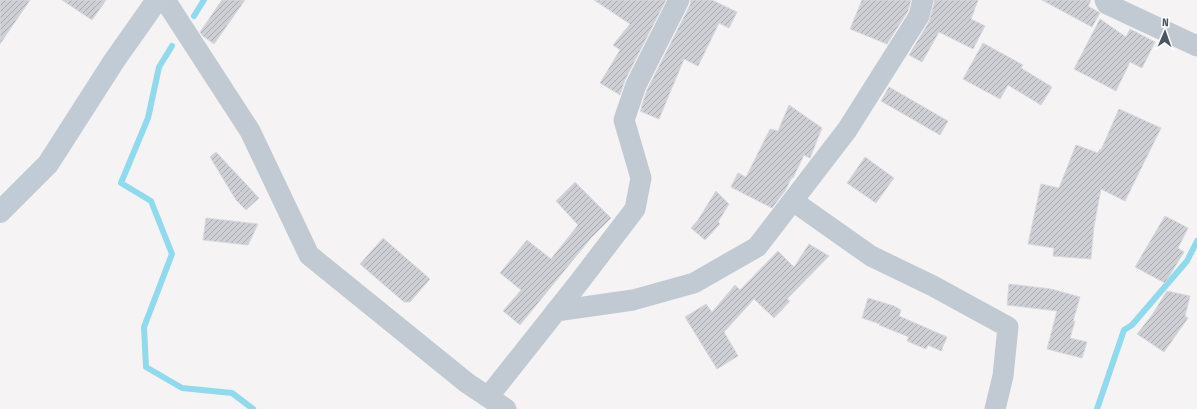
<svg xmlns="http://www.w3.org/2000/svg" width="1197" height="409" viewBox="0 0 1197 409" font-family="'Fira Sans Condensed',sans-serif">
<defs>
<pattern id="building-hatch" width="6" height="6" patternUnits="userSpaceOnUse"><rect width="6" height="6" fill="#cdcfd5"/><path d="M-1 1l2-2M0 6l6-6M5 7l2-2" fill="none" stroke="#a8abb0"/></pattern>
</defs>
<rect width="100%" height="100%" fill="#f5f3f3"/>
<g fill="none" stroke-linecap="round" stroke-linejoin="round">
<g stroke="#90daee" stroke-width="6">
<path d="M194,16L204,0"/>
<path d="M172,46L159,67L148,118L121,183L151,201L172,254L144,327L146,367L182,388L232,393L253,409"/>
<path d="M1097,409L1124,330L1132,325L1187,261L1197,241"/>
</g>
</g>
<g fill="url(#building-hatch)" stroke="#d7d9de">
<path d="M0,0H30L0,44Z"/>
<path d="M62,0H106L92,20Z"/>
<path d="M222,0H245L214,44L203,36L200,32Z"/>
<path d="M594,0H666L625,80L620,95L600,83L620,50L613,45L630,24Z"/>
<path d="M691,0H712L737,12L729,28L719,23L698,66L684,59L659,119L640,111L642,108H641L647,90L690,5Z"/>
<path d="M862,0H911L908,11L887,44L850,29Z"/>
<path d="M935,0H978L971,19L985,26L973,49L939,32L922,62L909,55L929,22Z"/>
<path d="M1042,0H1091L1088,6L1100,13L1092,27Z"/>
<path d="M1100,19L1126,37L1130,29L1155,42L1142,68L1130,62L1116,91L1074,69Z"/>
<path d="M983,43L1023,65L1021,68L1052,87L1041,105L1008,85L1000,99L963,79Z"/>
<path d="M889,87L948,121L940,135L881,101Z"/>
<path d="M789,105L822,128L810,158L804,155L793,178L792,177L785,191L772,208L731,187L738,173L746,177L770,129L778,131Z"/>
<path d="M1119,109L1161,128L1125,201L1101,189L1094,226L1091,259L1053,256L1054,248L1028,244L1041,184L1059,188L1076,145L1098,153L1100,149L1101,150Z"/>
<path d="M216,152L259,198L246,210L236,200L210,157Z"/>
<path d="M865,157L894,178L876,203L847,183Z"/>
<path d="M575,182L611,218L591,238L520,325L503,311L521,290L500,273L527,240L551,259L578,225L556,201Z"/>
<path d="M716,191L729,204L718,222L720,224L705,240L691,228L698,220Z"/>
<path d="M1165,216L1188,228L1178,248L1184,252L1165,283L1135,267Z"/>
<path d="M206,218L258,224L248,245L203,240Z"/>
<path d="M383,238L430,279L410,302H404L360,264Z"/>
<path d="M809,244L829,256L787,299L790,301L774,318L754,299L724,332L738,356L717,369L685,317L706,304L712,312L735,285L740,290L778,251L794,267Z"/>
<path d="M1009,284L1051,289L1080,297L1073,321H1075L1070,338L1087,342L1082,358L1047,349L1057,311L1007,305Z"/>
<path d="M1167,291L1190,296L1185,316L1188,318L1164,352L1137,334L1152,315Z"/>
<path d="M868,298L894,306L901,310L899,316L947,337L941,351L928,345L926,349L907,341L909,337L879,325L880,324L862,318Z"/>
</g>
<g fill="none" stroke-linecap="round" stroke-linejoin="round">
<g stroke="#c1cad2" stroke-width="21">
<path d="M165,0L250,131L309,255L467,383L506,409"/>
<path d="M1105,0L1107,4L1197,46"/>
<path d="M793,201L871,256L933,286L1008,327L1003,376L995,409"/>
<path d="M556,311L633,300L694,283L757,247L847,130L919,16L923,0"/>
<path d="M488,397L580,281L635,209L641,178L624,120L636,85L679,0"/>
</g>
<path stroke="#c1cbd6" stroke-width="22" d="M0,212L48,164L114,61L157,0"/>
</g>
<g transform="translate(1165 32) rotate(2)" stroke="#ffffff" stroke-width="3" paint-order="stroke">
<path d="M0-3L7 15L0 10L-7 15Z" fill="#4a5661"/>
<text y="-6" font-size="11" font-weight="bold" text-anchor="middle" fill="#4a5661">N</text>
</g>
</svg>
